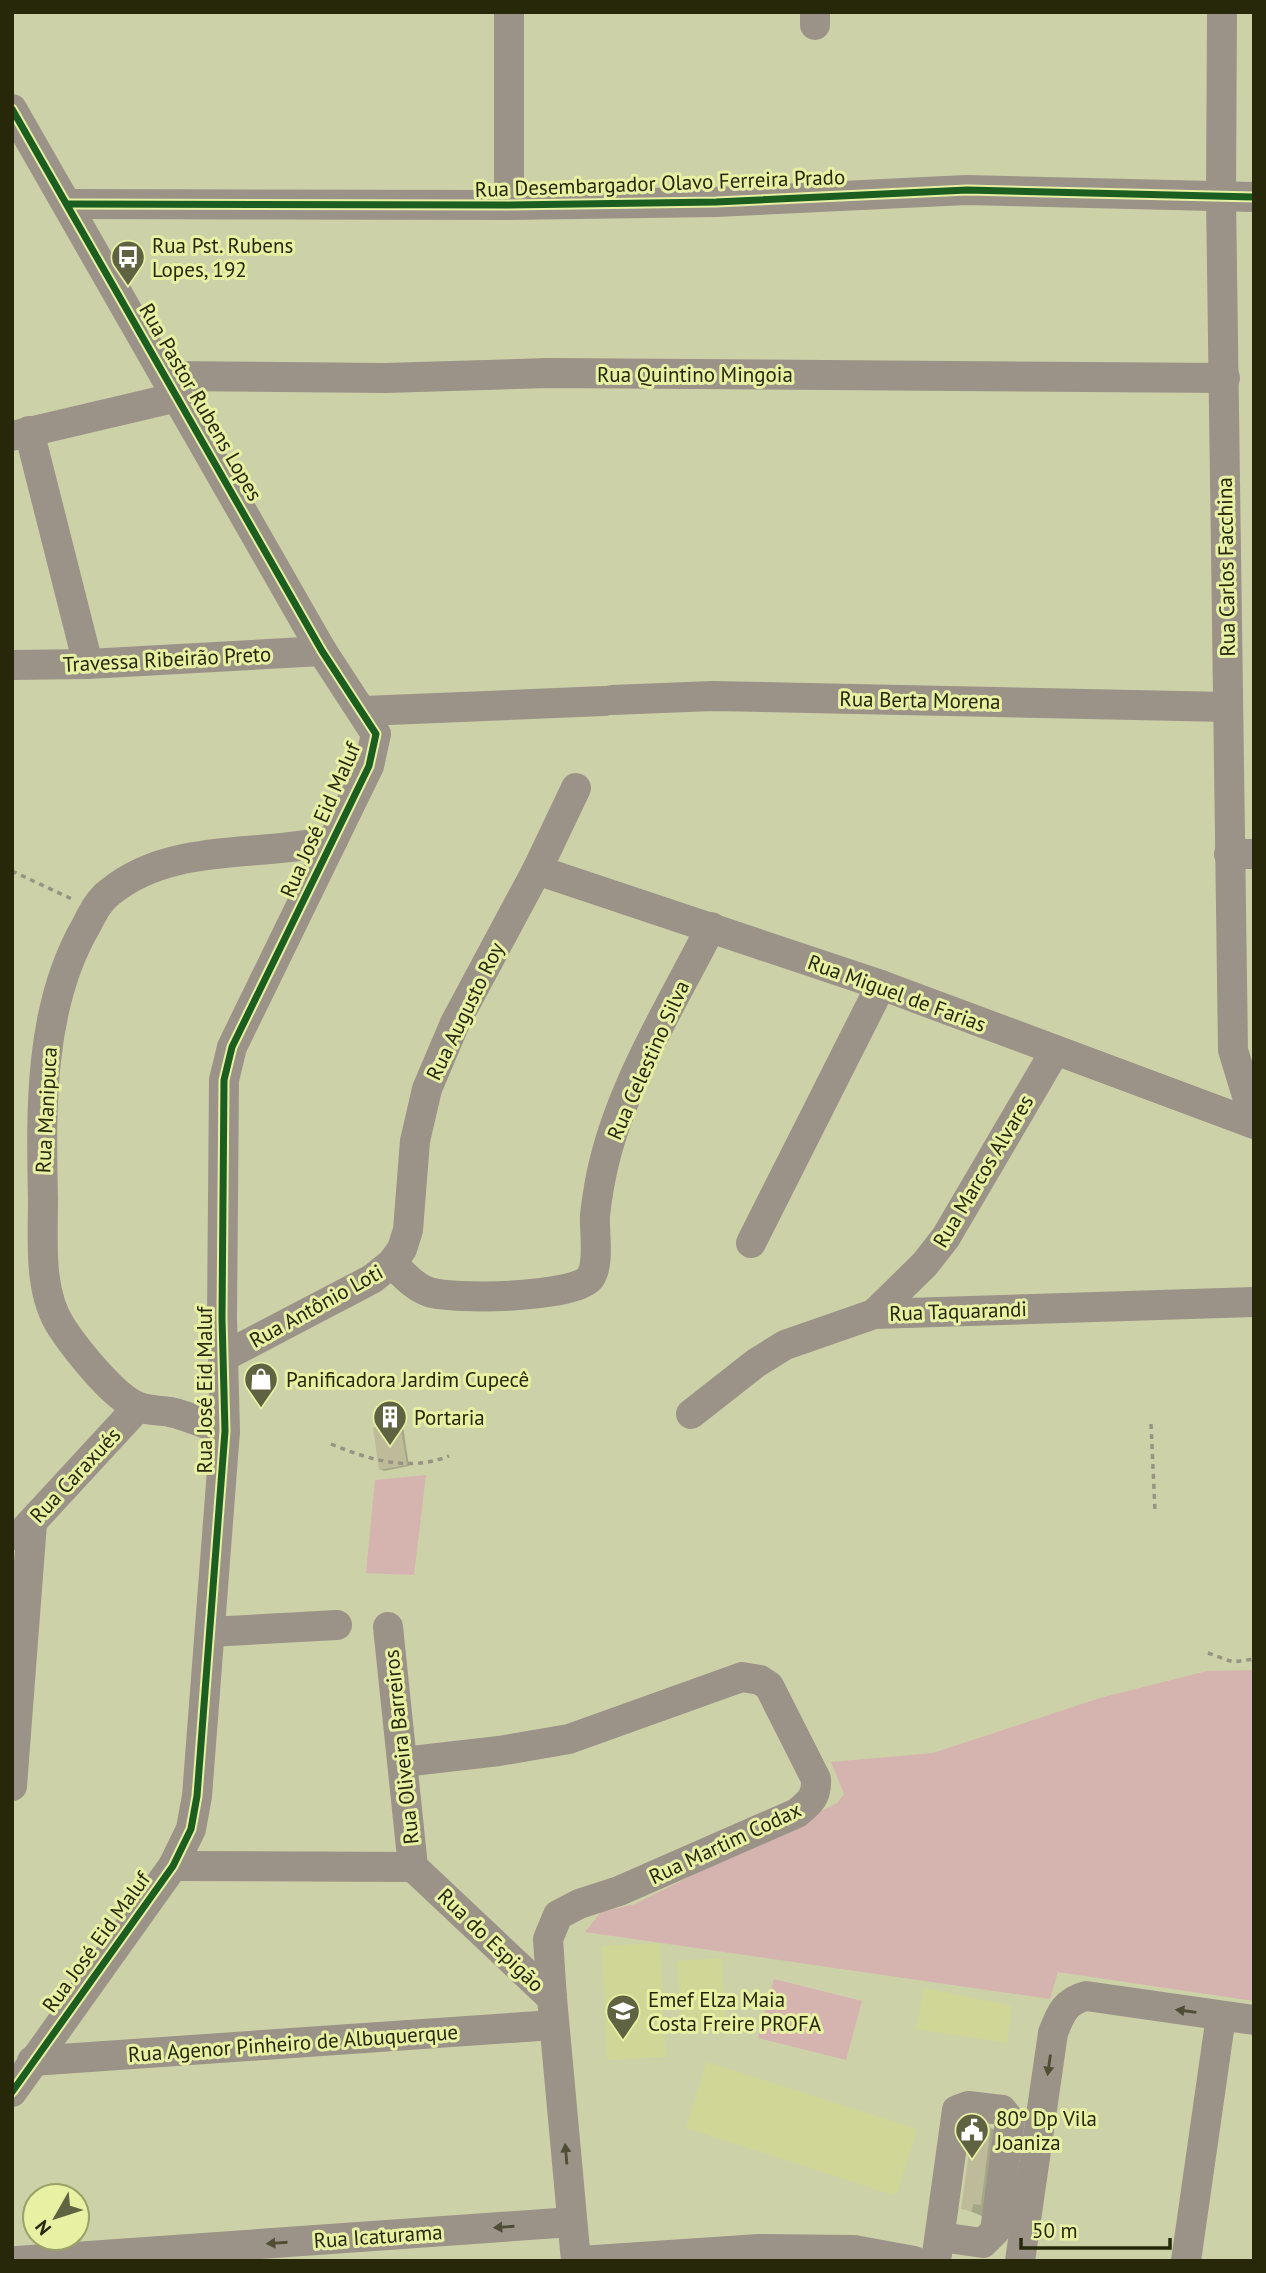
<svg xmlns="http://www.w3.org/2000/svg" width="1266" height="2273" viewBox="0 0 1266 2273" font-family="'PT Sans',sans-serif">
<rect width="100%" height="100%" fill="#cdd1a8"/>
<g fill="#d0d696">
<path d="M660,1943L666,2057L607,2060L602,1946Z"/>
<path d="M721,1958L727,2028L682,2031L677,1961Z"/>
<path d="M924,1988L1012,2006L1007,2043L916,2029Z"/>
<path d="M707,2062L917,2129L896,2196L686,2128Z"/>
</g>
<g fill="#d5b4af">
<path d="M426,1475L414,1575L366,1573L375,1480Z"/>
<path d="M1254,1670V2001L1058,1972L1050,1999L585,1932L601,1912L635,1904L837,1803L844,1794L831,1762L933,1753L1100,1698L1207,1671Z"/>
<path d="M774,1979L862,2001L846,2060L758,2038Z"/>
</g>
<g fill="#0003">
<path d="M400,1425L403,1426L409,1466L384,1471L380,1469Z"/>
<path d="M974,2126L991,2128L1003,2135L984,2217L963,2208Z"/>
</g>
<g fill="#bdbb9a">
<path d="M400,1423L407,1465L379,1470L373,1428Z"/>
<path d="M973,2124L991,2126L981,2205L973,2204L972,2211L961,2209Z"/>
</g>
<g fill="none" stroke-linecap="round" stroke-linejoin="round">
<g stroke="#979483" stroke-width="3.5" stroke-dasharray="5 5" stroke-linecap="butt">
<path d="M12,871L74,900"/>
<path d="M1151,1424L1155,1511"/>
<path d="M331,1444C370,1460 409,1472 449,1456"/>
<path d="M1208,1653L1233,1662L1254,1659"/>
</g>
<g stroke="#9b9388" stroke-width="30">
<path d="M509,12V205"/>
<path d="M815,12V25"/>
<path d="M1222,12L1221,197L1233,1050L1254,1119"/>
<path d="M12,109L322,651L376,734L369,766L232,1047L224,1080L222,1318L225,1431L197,1796L191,1829L173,1866L12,2092"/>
<path d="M67,204L509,205L716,202L967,190L1254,197"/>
<path d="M166,376L385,378L548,373L1225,378"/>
<path d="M29,431L88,664"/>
<path d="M12,436L178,397"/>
<path d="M12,665L88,664L322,651"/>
<path d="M612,700L713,696L1228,707"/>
<path d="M364,711L604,701"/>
<path d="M1229,854H1254"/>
<path d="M537,870L881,985L1254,1124"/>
<path d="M751,1243L881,985"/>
<path d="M392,1263C403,1274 414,1287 429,1292C454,1300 574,1298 590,1278C600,1264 594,1232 595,1215C597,1198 600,1179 604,1163C624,1080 673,1002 711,927"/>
<path d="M874,1314L925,1264L946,1237L1055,1051"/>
<path d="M223,1357L372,1279L392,1263L402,1249L408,1230L415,1141L427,1089L455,1023L537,870L576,788"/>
<path d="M691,1414L756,1363L785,1345L874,1314L1254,1302"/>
<path d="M225,1431C207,1425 189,1416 170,1412C160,1410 149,1411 139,1407C115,1399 76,1349 62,1328C38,1292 43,1241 43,1199C41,1109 39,1007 86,926C92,914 99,900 110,892C172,841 260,858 333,840"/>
<path d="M19,1536L138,1407"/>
<path d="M388,1627L413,1867"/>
<path d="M210,1632L337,1625"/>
<path d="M403,1762L499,1751L569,1739L742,1677L760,1680L769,1686L816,1779C817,1797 810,1802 797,1813L619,1891L579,1904L558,1915L548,1939L552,1998"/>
<path d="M12,1786L32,1523"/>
<path d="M173,1866L413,1867L552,1998L576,2261"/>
<path d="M32,2061L553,2025"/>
<path d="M17,2261L572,2222"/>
<path d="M580,2261L759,2249L854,2250L914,2261"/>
<path d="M936,2261L957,2110L968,2106L1002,2110L1010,2120L995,2231L983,2243L940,2237"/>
<path d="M1020,2261L1053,2033C1060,2015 1065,2001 1086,1996L1254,2020"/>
<path d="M1186,2261L1221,2016"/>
</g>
<g stroke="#e8f0a4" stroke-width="11">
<g id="cycleway">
<path d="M12,109L322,651L376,734L369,766L232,1047L224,1080L222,1318L225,1431L197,1796L191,1829L173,1866L12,2092"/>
<path d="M67,204L509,205L716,202L967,190L1254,197"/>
</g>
</g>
<use href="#cycleway" stroke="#1b5e20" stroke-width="7"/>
</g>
<defs><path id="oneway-solid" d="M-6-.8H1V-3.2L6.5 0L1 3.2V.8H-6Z" transform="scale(1.75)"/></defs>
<g fill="#4f4d35">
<use href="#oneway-solid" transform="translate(1186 2011) rotate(-172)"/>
<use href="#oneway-solid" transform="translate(1049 2065) rotate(98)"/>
<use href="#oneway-solid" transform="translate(566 2154) rotate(-95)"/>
<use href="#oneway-solid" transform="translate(504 2227) rotate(176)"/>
<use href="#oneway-solid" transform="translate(277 2243) rotate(176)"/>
</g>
<defs>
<g id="bus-pin" transform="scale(1.75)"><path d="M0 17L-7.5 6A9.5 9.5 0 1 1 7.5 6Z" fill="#606341" stroke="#e8f0a4"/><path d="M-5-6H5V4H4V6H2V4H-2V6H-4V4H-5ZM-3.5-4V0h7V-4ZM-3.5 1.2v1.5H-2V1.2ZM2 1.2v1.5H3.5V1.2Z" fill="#fff"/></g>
<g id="shop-pin" transform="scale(1.75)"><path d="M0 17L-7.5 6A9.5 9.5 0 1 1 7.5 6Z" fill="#606341" stroke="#e8f0a4"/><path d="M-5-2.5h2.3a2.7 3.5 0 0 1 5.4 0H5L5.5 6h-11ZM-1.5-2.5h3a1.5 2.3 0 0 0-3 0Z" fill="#fff"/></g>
<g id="building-pin" transform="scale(1.75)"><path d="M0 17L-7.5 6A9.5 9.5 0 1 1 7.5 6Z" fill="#606341" stroke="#e8f0a4"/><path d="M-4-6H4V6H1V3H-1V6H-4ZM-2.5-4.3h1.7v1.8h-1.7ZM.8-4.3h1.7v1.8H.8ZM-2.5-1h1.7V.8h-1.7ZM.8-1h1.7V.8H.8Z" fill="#fff"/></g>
<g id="school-pin" transform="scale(1.75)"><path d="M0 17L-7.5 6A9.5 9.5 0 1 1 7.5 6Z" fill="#606341" stroke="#e8f0a4"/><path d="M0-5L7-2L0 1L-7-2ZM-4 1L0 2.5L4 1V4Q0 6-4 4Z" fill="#fff"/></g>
<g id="civic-pin" transform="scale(1.75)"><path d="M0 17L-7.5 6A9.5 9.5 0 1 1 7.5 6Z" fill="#606341" stroke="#e8f0a4"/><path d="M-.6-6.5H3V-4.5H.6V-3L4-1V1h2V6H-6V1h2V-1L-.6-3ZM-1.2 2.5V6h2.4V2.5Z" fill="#fff"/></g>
</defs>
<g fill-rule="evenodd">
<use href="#bus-pin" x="128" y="257"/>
<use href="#shop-pin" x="261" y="1379"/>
<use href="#building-pin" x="390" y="1417"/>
<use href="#school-pin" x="623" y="2011"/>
<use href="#civic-pin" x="972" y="2130"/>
</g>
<g text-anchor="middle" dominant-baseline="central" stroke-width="6" stroke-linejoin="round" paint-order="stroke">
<g font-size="21" fill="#262809" stroke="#e8f0a4">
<text transform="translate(660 183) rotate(-2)">Rua Desembargador Olavo Ferreira Prado</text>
<text x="695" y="374">Rua Quintino Mingoia</text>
<text transform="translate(201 402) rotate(60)">Rua Pastor Rubens Lopes</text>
<text transform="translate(1226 567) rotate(-91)">Rua Carlos Facchina</text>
<text transform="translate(167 659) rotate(-3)">Travessa Ribeirão Preto</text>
<text transform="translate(920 700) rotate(1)">Rua Berta Morena</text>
<text transform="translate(320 820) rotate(-66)">Rua José Eid Maluf</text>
<text transform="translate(897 993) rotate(20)">Rua Miguel de Farias</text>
<text transform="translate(465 1011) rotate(-64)">Rua Augusto Roy</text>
<text transform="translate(648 1060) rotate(-66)">Rua Celestino Silva</text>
<text transform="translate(46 1110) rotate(-87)">Rua Manipuca</text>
<text transform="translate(983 1171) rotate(-59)">Rua Marcos Alvares</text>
<text transform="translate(316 1306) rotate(-29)">Rua Antônio Loti</text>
<text transform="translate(958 1311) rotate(-2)">Rua Taquarandi</text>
<text transform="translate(204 1390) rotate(-90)">Rua José Eid Maluf</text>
<text transform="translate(75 1475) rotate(-47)">Rua Caraxués</text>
<text transform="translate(401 1747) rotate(-96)">Rua Oliveira Barreiros</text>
<text transform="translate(725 1843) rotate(-25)">Rua Martim Codax</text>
<text transform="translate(491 1940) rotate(44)">Rua do Espigão</text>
<text transform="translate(96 1942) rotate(-54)">Rua José Eid Maluf</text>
<text transform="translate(293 2043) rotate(-4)">Rua Agenor Pinheiro de Albuquerque</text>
<text transform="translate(378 2236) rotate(-4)">Rua Icaturama</text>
</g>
<g font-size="21" fill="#262809" stroke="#e8f0a4" text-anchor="start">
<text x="152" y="245">Rua Pst. Rubens<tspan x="152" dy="24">Lopes, 192</tspan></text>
<text x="286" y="1379">Panificadora Jardim Cupecê</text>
<text x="414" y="1417">Portaria</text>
<text x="648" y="1999">Emef Elza Maia<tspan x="648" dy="24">Costa Freire PROFA</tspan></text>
<text x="996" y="2118">80º Dp Vila<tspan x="996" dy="24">Joaniza</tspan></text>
</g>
</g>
<rect width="1266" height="2273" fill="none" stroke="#262809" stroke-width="28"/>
<g transform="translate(56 2217) rotate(231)"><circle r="33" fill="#e8f0a4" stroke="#9aa066" stroke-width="2"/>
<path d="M0-5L12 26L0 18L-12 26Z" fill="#606341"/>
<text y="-10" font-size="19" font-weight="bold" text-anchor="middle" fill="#262809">N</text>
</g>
<path d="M1021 2238v10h149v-10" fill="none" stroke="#262809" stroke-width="3.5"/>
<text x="1032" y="2238" font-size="21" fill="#262809" stroke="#e8f0a4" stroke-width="5" paint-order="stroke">50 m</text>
</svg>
